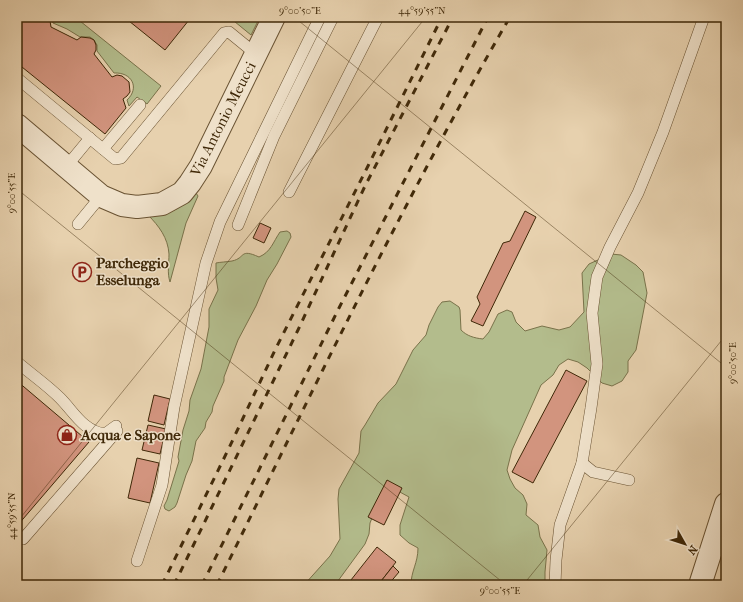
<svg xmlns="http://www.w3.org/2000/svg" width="743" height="602" viewBox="0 0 743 602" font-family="'IM FELL French Canon',serif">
<rect width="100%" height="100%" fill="#e7d1ae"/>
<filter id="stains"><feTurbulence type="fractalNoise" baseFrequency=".005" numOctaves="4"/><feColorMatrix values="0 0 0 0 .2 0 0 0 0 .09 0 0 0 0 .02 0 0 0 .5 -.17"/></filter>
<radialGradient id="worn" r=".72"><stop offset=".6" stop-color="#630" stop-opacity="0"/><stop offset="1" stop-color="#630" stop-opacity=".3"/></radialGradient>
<g fill="#b3bc8c" stroke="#79724a">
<path d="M51,17H75L161,86L147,104L137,97L129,106L127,100C140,88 132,72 114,73L97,51V45L94,40L90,37H80L67,29L53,23Z"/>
<path d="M229,17H260L251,35Z"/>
<path d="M196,193L198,196L186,223L170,282C167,273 169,264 169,254C168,238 159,226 148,215L170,212L178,208Z"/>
<path d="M287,231L290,233L291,237L277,264L267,280L256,306L238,340L224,377V381L213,406L212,412L206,422L205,428L196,441L192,461L186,475L177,503L175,507L169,511L165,509L164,506L167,500L179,461L178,457L183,430L189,411L190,400L201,369L209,327V309L218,290L216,278V263C221,262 226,262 232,261C246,258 239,248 259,257C271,252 273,242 280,232Z"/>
<path d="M611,254L621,255L636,265L643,272L647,293L636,350L628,361V372L622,381L612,386L602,383L587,368L578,362L568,359L559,365L553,375L541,385L512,450L507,470L510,479L515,488L523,495L527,504L526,515L538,525L540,537L547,550L545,572V585H411C411,571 418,563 418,548L409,543L400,535V525L409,497L398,491L378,503L370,523L369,534L365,544L335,585H304L330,556L340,539L338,499L339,489L359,453L361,431L365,425L378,403L396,384L413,350L426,335L429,325L438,307L442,302L450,301L459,307L460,310L461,330C467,336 474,338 483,339L489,332L498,314L507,310L512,312L516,322L525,331L542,326L559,330L570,327L584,312L582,273L589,264Z"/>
</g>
<g fill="#d2947e" stroke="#3f2808">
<path d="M31,17H48L50,21L51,27L77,40L81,37L90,38L94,40L96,45V50L94,54L112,77L117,75L122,76L129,82L130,92L127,96L123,99L126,108L105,134L17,63V19L28,20Z"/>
<path d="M124,17H185L189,20L165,50Z"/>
<path d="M525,211L536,217L483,326L471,321L480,304L477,297L503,243L510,241Z"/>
<path d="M260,223L271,228L264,243L253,238Z"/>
<path d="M566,370L587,381L533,483L512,472Z"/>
<path d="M17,381L89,442L17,526Z"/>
<path d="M154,395L170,399L164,425L148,421Z"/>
<path d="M148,425L166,429L160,454L142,450Z"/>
<path d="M137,458L159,463L150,503L128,498Z"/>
<path d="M387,480L402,488L384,525L368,517Z"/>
<path d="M377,547L396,562L378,585H347Z"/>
<path d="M393,566L399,572L388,585H378Z"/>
<path d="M726,570V585H721Z"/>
</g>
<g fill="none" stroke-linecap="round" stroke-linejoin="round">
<g stroke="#695232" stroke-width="12">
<g id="lane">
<path d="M17,78L115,159L121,158L224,33L229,32L256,54"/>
<path d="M103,149L140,105"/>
<path d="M66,167L90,138"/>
<path d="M289,192L378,17"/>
<path d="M78,224L101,196"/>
<path d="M238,225L274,136L333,17"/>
<path d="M17,362C31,374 47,385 60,398C74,412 83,431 105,434L116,426"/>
<path d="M582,463L593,472L629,480"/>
<path d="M23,539L117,431"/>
<path d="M712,548L726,552"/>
<path d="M137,561L162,485L174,407L206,263L220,222L320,17"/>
<path d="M555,585L556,560L560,525L582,463L591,408L597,364L592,313L597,277L610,247L638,193L663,132L704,17"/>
</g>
</g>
<g stroke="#695232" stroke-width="24">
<g id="street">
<path d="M17,125L101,196L122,205L137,207L162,204L182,193L190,183L201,166L274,17"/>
<path d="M700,585L726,504"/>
</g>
</g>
<use href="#lane" stroke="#efe1ca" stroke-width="11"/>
<use href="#street" stroke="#efe1ca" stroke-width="22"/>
<g stroke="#3f2808" stroke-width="3" stroke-dasharray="7 7" stroke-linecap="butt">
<path d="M162,585L229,448L276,348L368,166L442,17"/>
<path d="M174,585L298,330L365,186L453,17"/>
<path d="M202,585L339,308L488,17"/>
<path d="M217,585C311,394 403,201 510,17"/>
</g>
</g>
<path fill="none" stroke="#3f2808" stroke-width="1" stroke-opacity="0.45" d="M294,17L726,367M17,189L506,585M17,522L426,17M17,584L18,585M523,585L726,335"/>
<defs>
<g id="parking-ring" transform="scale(1)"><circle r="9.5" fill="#efe1ca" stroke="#8f2418" stroke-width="1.5"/><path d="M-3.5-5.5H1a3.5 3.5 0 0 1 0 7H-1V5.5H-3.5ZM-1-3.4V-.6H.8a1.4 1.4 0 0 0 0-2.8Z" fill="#8f2418"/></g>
<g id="shop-ring" transform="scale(1)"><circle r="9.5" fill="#efe1ca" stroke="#8f2418" stroke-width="1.5"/><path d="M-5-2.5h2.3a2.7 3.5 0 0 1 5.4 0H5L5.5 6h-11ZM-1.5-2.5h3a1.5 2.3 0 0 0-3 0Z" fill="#8f2418"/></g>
</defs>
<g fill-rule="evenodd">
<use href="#parking-ring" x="82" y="272"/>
<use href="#shop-ring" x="67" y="435"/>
</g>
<g text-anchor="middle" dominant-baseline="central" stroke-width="3" stroke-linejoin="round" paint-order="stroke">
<g font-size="15" fill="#3f2808" stroke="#efe1ca">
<text transform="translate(223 119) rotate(-63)">Via Antonio Meucci</text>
</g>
<g font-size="15" font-weight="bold" fill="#3f2808" stroke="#efe1ca" text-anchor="start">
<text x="96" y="263">Parcheggio<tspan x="96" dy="17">Esselunga</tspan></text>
<text x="81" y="435">Acqua e Sapone</text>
</g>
</g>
<rect width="743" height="602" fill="none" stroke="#e7d1ae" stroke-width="44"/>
<g transform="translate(685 544) rotate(129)" stroke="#efe1ca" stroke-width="3" paint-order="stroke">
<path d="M0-3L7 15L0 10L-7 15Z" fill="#3f2808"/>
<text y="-6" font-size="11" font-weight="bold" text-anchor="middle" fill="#3f2808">N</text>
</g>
<rect x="22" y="22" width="699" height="558" fill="none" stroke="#3f2808" stroke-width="1.5"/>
<g font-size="10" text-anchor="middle" fill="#3f2808">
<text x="300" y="14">9°00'50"E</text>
<text x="422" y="14">44°59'55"N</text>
<text transform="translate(11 193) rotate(-90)" y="4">9°00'55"E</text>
<text transform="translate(732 363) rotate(-90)" y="4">9°00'50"E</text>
<text transform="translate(11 516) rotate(-90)" y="4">44°59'55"N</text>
<text x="500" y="594">9°00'55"E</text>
</g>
<rect width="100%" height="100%" filter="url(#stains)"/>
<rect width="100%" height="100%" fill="url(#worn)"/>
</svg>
